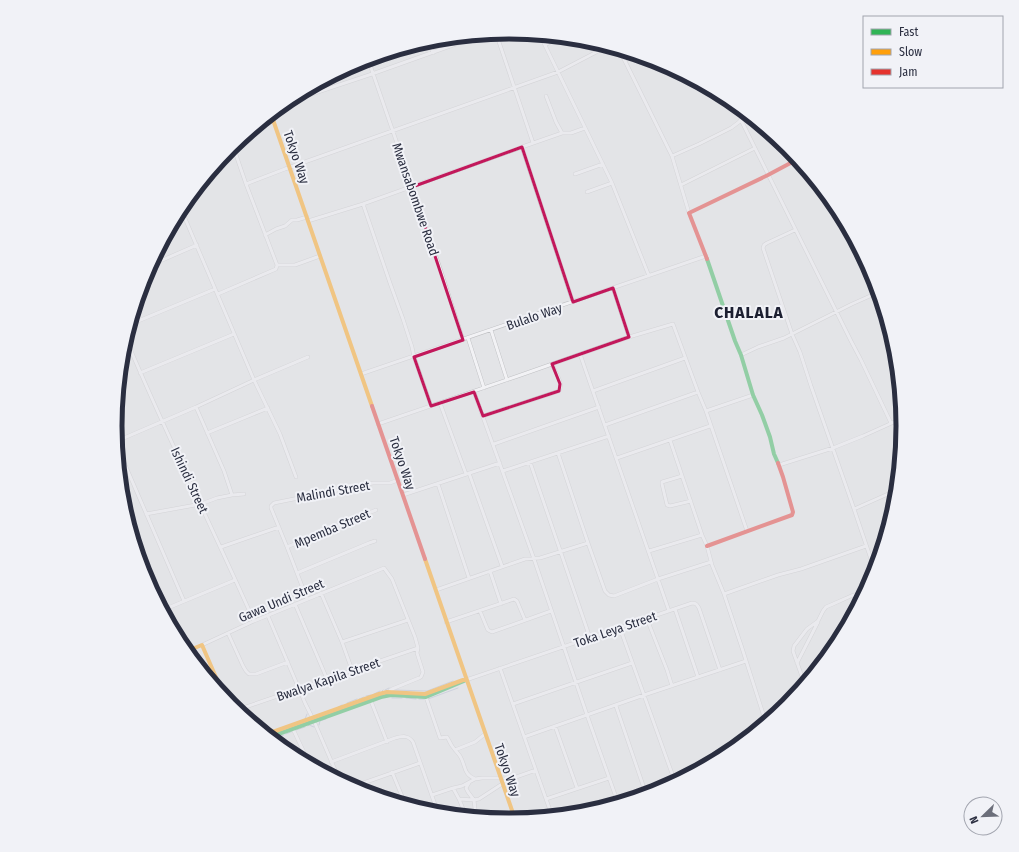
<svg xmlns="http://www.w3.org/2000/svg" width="1019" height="852" font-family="'Fira Sans Condensed',sans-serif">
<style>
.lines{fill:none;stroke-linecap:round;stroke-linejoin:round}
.stream{stroke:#b2bbd1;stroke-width:1}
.street-casing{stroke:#c0c1c4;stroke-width:4}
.street{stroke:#f2f2f5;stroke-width:3}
.fast{stroke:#30b455;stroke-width:4}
.slow{stroke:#ff9f0a;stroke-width:4}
.jam{stroke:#e5322d;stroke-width:4}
.marked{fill:none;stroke:#c2185b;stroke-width:3;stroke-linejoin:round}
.labels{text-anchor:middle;stroke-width:4;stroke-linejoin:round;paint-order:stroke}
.street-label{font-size:13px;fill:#2a2e40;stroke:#f1f2f7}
.district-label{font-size:17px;font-weight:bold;letter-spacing:1px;fill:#1c1f31;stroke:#f1f2f7}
.rim{fill:none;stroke:#2a2e40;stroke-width:5}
</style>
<rect width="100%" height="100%" fill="#e3e4e7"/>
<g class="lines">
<!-- stream -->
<path class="stream" d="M385,690L389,688
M394,690L427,691L453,681
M382,691L383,690
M374,694L380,691
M366,696L371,695
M392,698H402
M406,698L416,699
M359,699L364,697
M419,699H424
M428,699L458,688
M347,703L357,699
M338,707L342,705
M305,719L307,714
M319,725L320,721L326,719
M308,726L309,725L314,727
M296,730L305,727
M286,734L293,731
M281,736L284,735
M272,739L279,736"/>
<!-- street casing -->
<g class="street-casing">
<path id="street" d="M496,33L533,143
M540,35L612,183L649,276
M428,41L433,53
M545,45L560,37
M619,49L672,156L689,213
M368,59L441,271L463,340
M546,96L556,122L562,133
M285,103L372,74L484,34
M741,120L851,341L861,360L891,423
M233,146L246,184L277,265
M522,147L562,133H571L585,128
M672,156L699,144L731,128L739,122L746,113
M575,174L603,164
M246,184L285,169L558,72L608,46
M681,185L755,148
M587,192L612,183
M363,204L390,283L403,319L412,347L414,357L431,406
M181,209L254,380L280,434L296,477
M308,221L363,204L522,147L573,302
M795,230L767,243L764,245L763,248L792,334L800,352L811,386L854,509
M265,235L276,229L285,226L292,220H297L307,217
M151,265L197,245
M277,265H295L320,256
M613,288L629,337
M218,294L276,269L277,265
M131,324L215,289
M491,330L507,380
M468,338L484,388
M126,339C166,434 212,527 254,621
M580,354L669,611
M741,355L758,347L784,338L852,304L879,292
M140,373L234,334
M361,374L706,256
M593,391L685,358
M474,392L534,559L587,715L618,803
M440,403L466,474
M196,407L224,471L232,495L244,494
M706,411L753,395
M483,416L559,391C564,383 555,372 552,364
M378,424L518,376L629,337L673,324L698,392L706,411L747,531
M605,425L698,392
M207,433L268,408
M670,440L702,535L707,546L712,565L724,594L742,648L766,723
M117,441L196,407L254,380L308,357
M494,444L599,407
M117,446L184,601
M558,453L588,543L605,591L609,595L614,596L658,579L711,562
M617,458L710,426
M530,462L590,638
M779,465L833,448L863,436L903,418
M503,471L609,436
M469,473L502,566
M682,476L662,482V484L667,505L670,506L691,501
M438,484L469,578
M403,495L500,463
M146,514L201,504L217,498L232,495
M221,547L279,527
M287,547L376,510
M649,551L702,535
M490,571L501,604
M875,571L854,509L897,490
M297,573L369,543L375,541
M436,590L525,559L540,558L588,543
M321,593L342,642L352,670
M724,594L778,575L801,569L866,546
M307,599L287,547L271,508V506L274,503L373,483H390L398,480
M295,604L327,679
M675,609L698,677
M163,610L235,580
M480,611L487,628L488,630L492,632L551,611
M268,616L305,703L314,721L339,779
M647,619L667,670L672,686
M446,622L514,599L517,601L525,620
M620,628L675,782
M228,633L243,666L246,671L249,674H256L288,662
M342,642L408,620
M202,645L254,621L384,568L392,579L415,637L418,648L417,653L423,672L421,677L419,678L392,689L388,692
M797,663L818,622
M500,668L552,816
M466,680L692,603C697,603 697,605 699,608L720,670
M805,685L794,654L793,651L794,646L807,629L818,621L823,611L826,607L833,604L851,596L865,592
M426,697L440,738L447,737C449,740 450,743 452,746C454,749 457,752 460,756C466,766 463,774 475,779
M371,701L387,742
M513,704L632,663
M616,706L646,794
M237,710L418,648
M764,718L777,714
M555,726L577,788
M293,729L309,763
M524,737L644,695L746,661
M455,750L475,742L485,734
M331,762L395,738C403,736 408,735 413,742L438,813
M392,772L404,801L400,802
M502,782L536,770
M469,783L466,788L468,792L474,800L475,809L478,817
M352,787L420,763
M453,788L459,799L466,816
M432,795L453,788L462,786L475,779L482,778H500
M459,799L474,800L479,799L502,784
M546,799L609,778
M507,820L514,818"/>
</g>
<!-- street -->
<use href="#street" class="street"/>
<!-- fast -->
<path class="fast" d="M707,259L735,341L741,355L753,395L762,415L770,437L774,454L778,463
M270,737L381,697L391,695L426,697L464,681"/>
<!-- slow -->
<path class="slow" d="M271,114L372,406
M425,559L515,819
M187,651L202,645L224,696
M267,734L379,694L387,692L425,694L463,680H466"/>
<!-- jam -->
<path class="jam" d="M707,259L689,213L768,175L798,159
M372,406L425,559
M707,546L792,515L793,512L783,477L778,463"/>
</g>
<!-- marked area -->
<path d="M0 0H1019V852H0ZM522,147L573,302L613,288L629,337L552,364L560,384L559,391L483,416L474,392L431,406L414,357L463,340L412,187Z" fill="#e3e4e7" fill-opacity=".55" fill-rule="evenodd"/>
<path class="marked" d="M522,147L573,302L613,288L629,337L552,364L560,384L559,391L483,416L474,392L431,406L414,357L463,340L412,187Z"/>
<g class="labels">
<!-- street labels -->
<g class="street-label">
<text transform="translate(297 157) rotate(71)" y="5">Tokyo Way</text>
<text transform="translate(416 199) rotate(71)" y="5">Mwansabombwe Road</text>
<text transform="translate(534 316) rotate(-19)" y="5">Bulalo Way</text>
<text transform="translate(403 463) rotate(71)" y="5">Tokyo Way</text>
<text transform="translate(190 480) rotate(65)" y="5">Ishindi Street</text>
<text transform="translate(333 491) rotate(-10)" y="5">Malindi Street</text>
<text transform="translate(332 528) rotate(-23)" y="5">Mpemba Street</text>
<text transform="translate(281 600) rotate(-23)" y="5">Gawa Undi Street</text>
<text transform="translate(615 629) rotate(-19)" y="5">Toka Leya Street</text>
<text transform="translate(328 679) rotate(-19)" y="5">Bwalya Kapila Street</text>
<text transform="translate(508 770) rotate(71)" y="5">Tokyo Way</text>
</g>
<!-- district labels -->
<g class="district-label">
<text x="749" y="318">CHALALA</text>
</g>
</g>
<!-- crop -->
<path d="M0 0H1019V852H0ZM122 426a387 387 0 1 1 774 0a387 387 0 1 1-774 0Z" fill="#f1f2f7" fill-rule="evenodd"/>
<path class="rim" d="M122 426a387 387 0 1 1 774 0a387 387 0 1 1-774 0Z"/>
<!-- legend -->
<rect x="863" y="16" width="140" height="72" fill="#f1f2f7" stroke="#a1a4ae"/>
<rect x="871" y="29" width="20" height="6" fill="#30b455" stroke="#a1a4ae"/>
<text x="899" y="36" font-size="12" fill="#2a2e40">Fast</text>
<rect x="871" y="49" width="20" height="6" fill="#ff9f0a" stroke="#a1a4ae"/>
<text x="899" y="56" font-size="12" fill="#2a2e40">Slow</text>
<rect x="871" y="69" width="20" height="6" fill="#e5322d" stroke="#a1a4ae"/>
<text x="899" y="76" font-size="12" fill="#2a2e40">Jam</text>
<!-- north arrow -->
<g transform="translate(983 816) rotate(247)"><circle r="19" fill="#f1f2f7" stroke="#a1a4ae"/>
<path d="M0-3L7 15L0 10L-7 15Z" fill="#6b6e7a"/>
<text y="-6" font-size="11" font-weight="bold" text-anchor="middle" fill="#2a2e40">N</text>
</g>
</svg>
